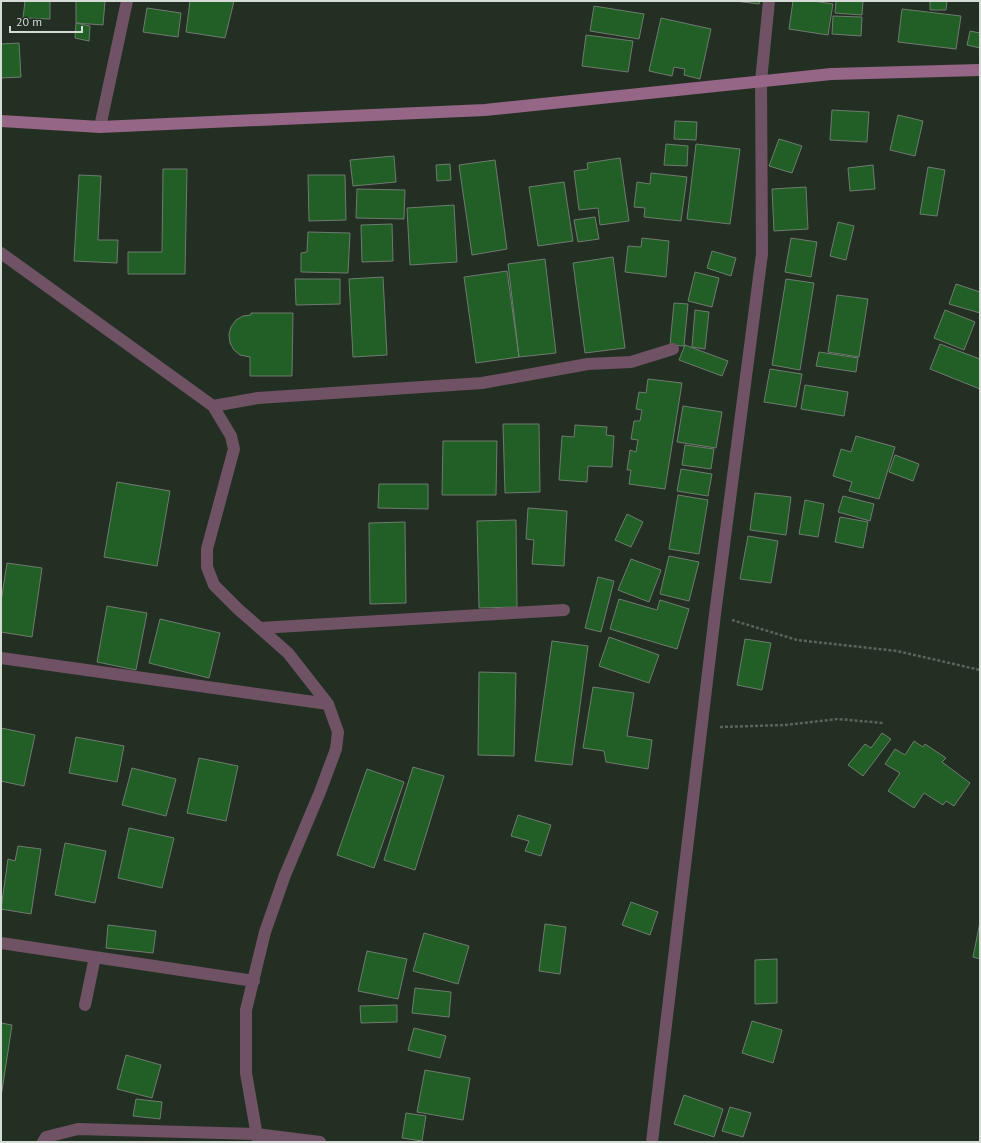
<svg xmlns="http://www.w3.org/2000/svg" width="981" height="1143" font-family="'PT Sans',sans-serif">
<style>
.building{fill:#215f26;stroke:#6f7b6f}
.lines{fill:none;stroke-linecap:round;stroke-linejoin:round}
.path{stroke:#5a645a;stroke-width:2.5;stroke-dasharray:3 2;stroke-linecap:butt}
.street{stroke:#705265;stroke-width:12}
.secondary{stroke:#956685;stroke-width:12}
</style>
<rect width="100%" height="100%" fill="#242f24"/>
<!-- building -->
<path class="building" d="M25,1H50V19L23,18Z
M76,1H105L103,25L76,23Z
M190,1H234L225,38L186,32Z
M735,1H760L759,4Z
M793,1H813L833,4L828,35L789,29Z
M836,1H863L862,15L835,13Z
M930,1H947L946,10H930Z
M594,6L644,14L639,39L590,31Z
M147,8L181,13L178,37L143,32Z
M902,9L961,16L956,49L898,42Z
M833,16L862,17L861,36L832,34Z
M661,18L711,29L700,79L684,75L685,69L674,67L672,76L649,71Z
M76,23L90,26L89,41L75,38Z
M970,31L980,33V48L967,45Z
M586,35L633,41L628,72L582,66Z
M19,43L21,77L1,78V44Z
M832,110L869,112L867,142L830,140Z
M898,115L923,121L915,156L890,150Z
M675,121L697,122L696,140L674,139Z
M779,139L802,146L792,173L769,166Z
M666,144L688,146L687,166L664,165Z
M696,144L740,149L730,224L687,219Z
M394,156L396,182L353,186L350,160Z
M620,158L629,221L600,225L598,208L579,210L574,171L588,169L587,163Z
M495,160L507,249L472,255L459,165Z
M450,164L451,180L437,181L436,165Z
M873,165L875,189L850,191L848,168Z
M928,167L945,170L937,216L920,214Z
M163,169H187L185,274H128V252H162Z
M651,173L687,177L681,221L644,217L645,208L634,207L637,182L650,184Z
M79,175L101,176L98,240H118L117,263L74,261Z
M308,175H345L346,220L309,221Z
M564,182L573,241L538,246L529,187Z
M806,187L808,229L774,231L772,189Z
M357,189L405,190L404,219L356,218Z
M454,205L457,262L410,265L407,208Z
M595,217L599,239L578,242L574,220Z
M838,222L854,226L846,260L830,256Z
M392,224L393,261L362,262L361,225Z
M308,232L350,233L348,273L301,272V253L307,252Z
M642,238L669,241L666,277L625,272L628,246L641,247Z
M791,238L817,242L811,277L785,272Z
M712,251L736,258L731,276L707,268Z
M613,257L625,348L585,353L573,263Z
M545,259L556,353L519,357L508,264Z
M507,271L519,357L476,363L464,277Z
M695,272L719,278L712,307L688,301Z
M383,277L387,355L353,357L349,279Z
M295,279H340V304L296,305Z
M786,279L814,283L800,370L772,365Z
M956,284L980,292V313L949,304Z
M837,295L868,299L859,357L828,352Z
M674,303L688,304L684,346L670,345Z
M695,310L709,312L705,349L692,347Z
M945,310L975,322L964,350L934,338Z
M251,313H293L292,376H250V357L240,355L234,350L230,343L229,334L231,327L236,320L243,316L251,315Z
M940,344L980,359V389L930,369Z
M685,345L728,361L722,376L679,360Z
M819,352L858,358L856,372L816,366Z
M770,369L802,374L796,407L764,402Z
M648,379L682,383L665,489L629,484L631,470H627L630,450L636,452L638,440L631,439L634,421H640L642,410L636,409L639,392L646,393Z
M805,385L848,392L844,416L801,409Z
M683,406L722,412L716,448L677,442Z
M503,424H539L540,492L505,493Z
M575,425L607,427L606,435L614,436L612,467L588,466L587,482L559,480L562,436L574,437Z
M856,436L895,447L879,499L849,491L852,482L833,476L841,449L851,452Z
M443,441H497L496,495H442Z
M685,445L714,449L711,469L682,465Z
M895,455L919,464L913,481L889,472Z
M681,469L712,474L708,496L677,491Z
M117,482L170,491L157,566L104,557Z
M379,484H428V509L378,508Z
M755,493L791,497L786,535L750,530Z
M678,495L708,500L699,554L669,549Z
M843,496L874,504L870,521L838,512Z
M805,500L824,504L818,537L799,534Z
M528,508L567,511L564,566L532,564L534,540L526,539Z
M627,514L643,522L631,547L615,540Z
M840,517L868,522L863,548L835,542Z
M516,520L517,607L479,608L477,521Z
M405,522L406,603L370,604L369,523Z
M748,536L778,541L771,583L740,579Z
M669,556L699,562L689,601L660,594Z
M631,559L661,570L649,602L618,590Z
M7,563L42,568L32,637L1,632V602Z
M598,577L614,581L601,632L585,628Z
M619,599L657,610L660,600L689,609L677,649L610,629Z
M107,606L147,613L136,670L97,662Z
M160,619L220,633L209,678L149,663Z
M609,637L659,655L649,683L599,666Z
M745,639L771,643L762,690L737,685Z
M552,641L588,646L572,765L535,761Z
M479,672L516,673L514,756L478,755Z
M593,687L634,693L627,736L652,740L648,769L606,762L604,751L583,748Z
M1,728L35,735L24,786L1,781Z
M882,733L891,739L863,776L848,765L865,744L871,748Z
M76,737L124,746L117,782L69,773Z
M914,741L923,747L925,744L946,758L942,762L970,783L954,806L946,801L943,805L924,793L914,808L888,791L900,773L885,764L895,749L905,755Z
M199,758L238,766L226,821L187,813Z
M413,767L444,776L415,870L384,860Z
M132,768L176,779L166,816L122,805Z
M367,769L404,782L374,868L337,855Z
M518,815L551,825L541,856L525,851L529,841L511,836Z
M129,828L174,838L162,888L118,878Z
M65,843L106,851L95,903L55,895Z
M18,846L41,849L31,914L1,909L8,859L15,861Z
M631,902L658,912L650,935L622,925Z
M980,922V959L973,957Z
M545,924L566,927L560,974L539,971Z
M108,925L156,931L153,953L106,948Z
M424,933L469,946L458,984L413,971Z
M367,951L407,959L398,999L358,991Z
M777,959V1003L755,1004V960Z
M415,988L451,992L449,1017L412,1013Z
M397,1005V1022L361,1023L360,1006Z
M752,1021L782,1030L773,1063L742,1053Z
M1,1023L12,1025L1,1097Z
M414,1028L446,1036L440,1058L408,1050Z
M126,1055L161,1065L152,1098L117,1089Z
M425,1070L470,1078L463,1120L417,1112Z
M684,1095L723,1109L714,1137L674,1124Z
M136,1099L162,1102L160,1119L133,1116Z
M730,1107L751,1113L743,1137L722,1131Z
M406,1113L426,1116L422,1141L402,1138Z"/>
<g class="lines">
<!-- path -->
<path class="path" d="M732,620L797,640L897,651L980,670
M720,727L785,725L838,719L883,723"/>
<!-- street -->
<path class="street" d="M100,127L127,1
M1,253L213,406L231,436L234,449L207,549V567L214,585L238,609L288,653L328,704L338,732L336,749L320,792L285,875L265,932L246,1010V1073L258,1142
M213,406L258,398L482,383L588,364L631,362L673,349
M260,628L564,610
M1,658L328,704
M1,943L254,981
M85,1005L95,957
M43,1142L46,1137L78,1129L256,1134L320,1142
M652,1142L715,614L762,254L761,81L769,1"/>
<!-- secondary -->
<path class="secondary" d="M1,121L100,127L485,110L831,74L980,70"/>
</g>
<!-- border -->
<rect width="981" height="1143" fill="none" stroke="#d5dcd5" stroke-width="4"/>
<!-- scale -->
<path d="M10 26v6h72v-6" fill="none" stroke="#d5dcd5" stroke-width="2"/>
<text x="16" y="26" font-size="12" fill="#d5dcd5" stroke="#242f24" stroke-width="3" paint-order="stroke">20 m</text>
</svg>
